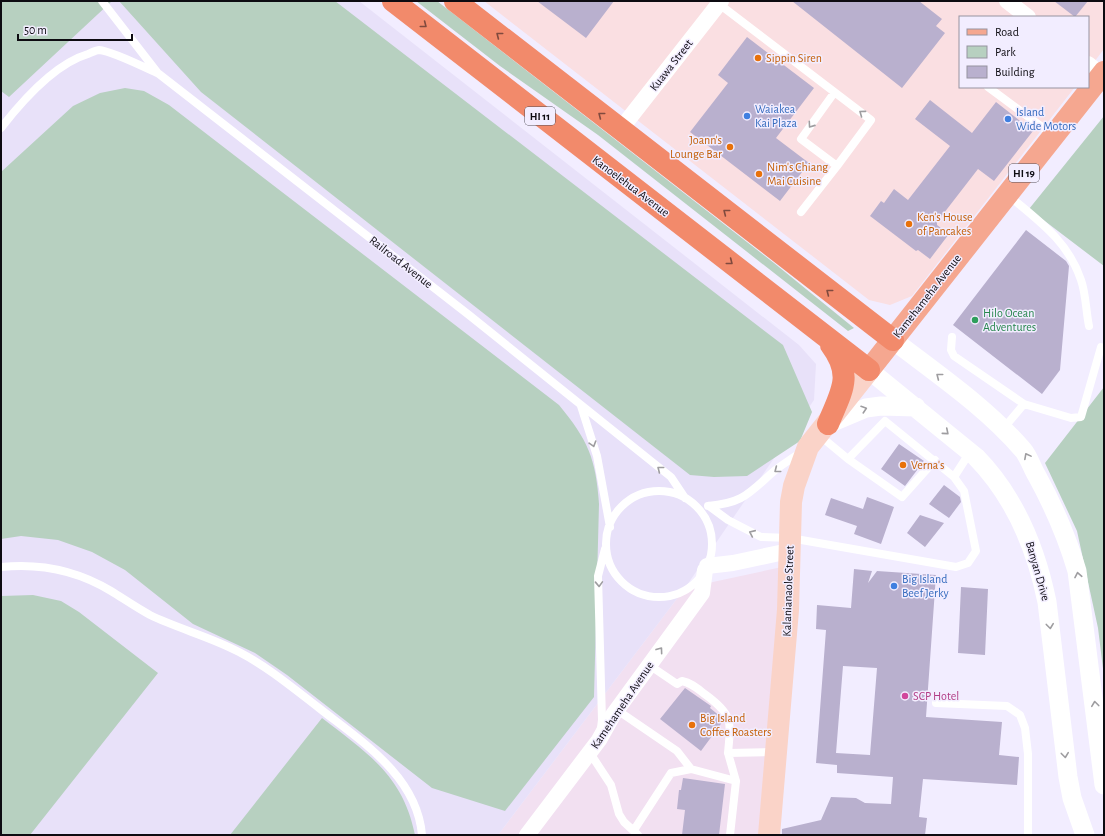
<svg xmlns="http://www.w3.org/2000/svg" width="1105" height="836" font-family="'Alegreya Sans',sans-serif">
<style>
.commercial{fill:#fadfe2}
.industrial{fill:#f2e0f1}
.built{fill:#e8e1f9}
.green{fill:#b7d0c0}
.building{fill:#b9b0ce;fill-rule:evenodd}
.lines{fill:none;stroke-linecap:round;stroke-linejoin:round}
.service{stroke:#fff;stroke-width:8}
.minor{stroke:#fff;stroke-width:16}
.tertiary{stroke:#fff;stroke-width:19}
.secondary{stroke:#fad3c8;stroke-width:22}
.primary{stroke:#f5a790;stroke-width:22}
.trunk{stroke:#f28a6b;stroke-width:22}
.oneway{stroke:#804a3e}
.oneway2{stroke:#9e9da0}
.food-dot{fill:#e8710a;stroke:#f2edff;stroke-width:1.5}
.shop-dot{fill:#3f7fe0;stroke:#f2edff;stroke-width:1.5}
.leisure-dot{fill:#2e9e5b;stroke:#f2edff;stroke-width:1.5}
.hotel-dot{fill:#d1479c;stroke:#f2edff;stroke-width:1.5}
.labels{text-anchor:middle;stroke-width:3;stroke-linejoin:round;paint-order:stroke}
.shield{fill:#f2edff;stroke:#524f58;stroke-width:1}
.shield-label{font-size:11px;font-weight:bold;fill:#0d0b11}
.food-label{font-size:12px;fill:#c56008;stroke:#f2edff;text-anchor:start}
.street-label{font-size:12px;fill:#0d0b11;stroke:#f2edff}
.shop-label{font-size:12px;fill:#366cbe;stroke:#f2edff;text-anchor:start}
.leisure-label{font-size:12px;fill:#27864d;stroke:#f2edff;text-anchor:start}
.hotel-label{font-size:12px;fill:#b23c85;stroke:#f2edff;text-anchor:start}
</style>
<rect width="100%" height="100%" fill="#f2edff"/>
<!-- commercial -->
<path class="commercial" d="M484,1H1104V49L1088,70V17H960V87H1075L912,296L890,305L869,300Z"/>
<!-- industrial -->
<path class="industrial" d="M782,567L761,835H498L685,588Z"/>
<!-- built -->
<path class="built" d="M1,1H359L799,345L816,364L814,400L685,588L498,835H1Z"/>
<!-- green -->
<path class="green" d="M1,1H112L9,97L1,91Z
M119,1H335L783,345L812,412L800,441L747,476L714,477L690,475L201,92Z
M416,1H437L774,263L854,328L848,331L598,135L500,66Z
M125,88L144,91L169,105L559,405C588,440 596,459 599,504L594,697L505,811L432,788L287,675L255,653L193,624L125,570L92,552L58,540L21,536L1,539V172L73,106L100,93Z
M1104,116V266L1029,209Z
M1104,387V677L1098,628L1077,531L1045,463Z
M33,595L61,601L79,612L158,673L30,835H1V596Z
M322,718C367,753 403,775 415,835H230Z"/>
<!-- building -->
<path class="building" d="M537,1H614L586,38Z
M792,1H919L942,19L936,26L945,33L902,88Z
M1054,1H1088L1075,17Z
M747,37L814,88L776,138L809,163L780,201L690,132L728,83L718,75Z
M930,100L972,133L996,102L1033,131L994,181L978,169L937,222V225L949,234L930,259L918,250L916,251L870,216L881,201L884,203L894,189L908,200L950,146L915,119Z
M1026,230L1066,261L1069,266L1060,370L1042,394L953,325Z
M899,444L924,461L905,486L881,469Z
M944,485L960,497L961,502L949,518L929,504Z
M867,497L894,507L881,544L854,534L857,526L825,515L831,498L863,509Z
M920,515L944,523L925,547L907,533Z
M854,569L872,571L868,583L877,571L936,575L926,717L1002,722L999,755L1019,757L1017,785L923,779L919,817L927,818L925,835H782V829L821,820L831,797L856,798L865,803L891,804L893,777L837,773V765L816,763L826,630L816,629L817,605L851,608ZM843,666L877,668L870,755L836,753Z
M961,587L988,589L985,655L958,653Z
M685,688L711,706L710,708L721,717L723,721L701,751L660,719Z
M683,778L725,784L719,835H682L685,810L677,809L679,790H681Z"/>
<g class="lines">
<!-- service -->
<path class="service" d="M102,1L157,72
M719,4L871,120L837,166L801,139L834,93
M988,87L1053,135
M1,128C22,101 54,64 88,54C91,53 96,50 99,50C112,51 146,68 159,74L469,315L671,477L685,498
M1008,195C1039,221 1068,241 1081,280C1086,294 1086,312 1089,326
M801,212L837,166
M952,337L951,350L954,356L1024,404
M581,406L597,456L610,527
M1003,429L1024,404L1071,418L1081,417L1101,347
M819,435L848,459
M935,460L902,497L848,459L885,421L954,477L970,452
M606 544a53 53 0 1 1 106 0a53 53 0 1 1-106 0Z
M708,506C743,503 748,494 773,472C781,465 792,459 801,452
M709,506L728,520L761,537L790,538L956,567L968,563L976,551L964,491L954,477
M1,567C40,563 78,571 111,591C124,599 137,608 150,615C179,629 211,637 239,652C268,667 293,688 319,708C361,741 417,776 422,835
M649,665L677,684L682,681C692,683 698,689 706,695C733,715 731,721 728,753L776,752
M936,703L1007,706L1020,715L1025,728L1028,754V835
M617,710L677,751L691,769
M601,728L602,720L598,576L605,549
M590,753L611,785L619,814L624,822L638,835
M728,753L736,781
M634,830L671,773L691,769L736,781L730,835"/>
<!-- minor -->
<path class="minor" d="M1007,1L1028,17
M1088,64L1102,75
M620,130L721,1
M707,566L733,563L789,551
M527,835L599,740L613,715L702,593L705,570"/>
<!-- tertiary -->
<path class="tertiary" d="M893,340C937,374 986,407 1023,450C1029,457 1032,468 1037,476C1054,507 1067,537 1077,571L1104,785
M869,370L976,457C1015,497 1036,548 1047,602L1068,777L1072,798L1085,835
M828,424L866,408L881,406L916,407"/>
<!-- secondary -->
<path class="secondary" d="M769,835L788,610L791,502L794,486L808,447L869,370"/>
<!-- primary -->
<path class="primary" d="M869,370L1104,72"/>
<!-- trunk -->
<path class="trunk" d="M393,1L869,370
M455,1L893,340
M828,424C841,392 854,376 831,345"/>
</g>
<!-- one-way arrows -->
<defs><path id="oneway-chevron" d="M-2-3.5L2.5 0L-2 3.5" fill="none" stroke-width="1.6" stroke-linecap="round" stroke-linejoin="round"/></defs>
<g class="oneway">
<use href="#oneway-chevron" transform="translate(424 25) rotate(38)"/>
<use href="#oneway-chevron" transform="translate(499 35) rotate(-142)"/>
<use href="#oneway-chevron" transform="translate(601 115) rotate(-142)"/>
<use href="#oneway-chevron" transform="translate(726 212) rotate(-142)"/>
<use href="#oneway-chevron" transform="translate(730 262) rotate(38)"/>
<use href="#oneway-chevron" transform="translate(829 292) rotate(-142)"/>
</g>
<g class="oneway2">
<use href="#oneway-chevron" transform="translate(862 113) rotate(-144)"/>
<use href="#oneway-chevron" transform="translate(811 125) rotate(125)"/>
<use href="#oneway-chevron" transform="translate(939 376) rotate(-142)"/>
<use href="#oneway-chevron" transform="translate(864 409) rotate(-18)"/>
<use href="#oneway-chevron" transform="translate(946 432) rotate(40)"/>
<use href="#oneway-chevron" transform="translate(593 444) rotate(73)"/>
<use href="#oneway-chevron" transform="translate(1027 456) rotate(-118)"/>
<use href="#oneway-chevron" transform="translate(660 469) rotate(-142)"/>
<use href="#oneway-chevron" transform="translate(777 470) rotate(142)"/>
<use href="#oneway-chevron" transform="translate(752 533) rotate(-156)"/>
<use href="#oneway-chevron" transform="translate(1078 575) rotate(-101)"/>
<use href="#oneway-chevron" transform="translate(599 584) rotate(88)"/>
<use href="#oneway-chevron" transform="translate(1050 626) rotate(83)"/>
<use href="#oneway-chevron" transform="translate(660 650) rotate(-54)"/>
<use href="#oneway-chevron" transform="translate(1095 704) rotate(-97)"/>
<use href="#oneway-chevron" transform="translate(1065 755) rotate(83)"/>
</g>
<!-- markers -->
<g class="food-dot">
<circle cx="758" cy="58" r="4"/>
<circle cx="730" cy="147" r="4"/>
<circle cx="759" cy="174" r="4"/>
<circle cx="909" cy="224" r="4"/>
<circle cx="903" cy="465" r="4"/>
<circle cx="692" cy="725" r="4"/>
</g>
<g class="shop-dot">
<circle cx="747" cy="116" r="4"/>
<circle cx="1008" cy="119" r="4"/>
<circle cx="894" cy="586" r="4"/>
</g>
<circle class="leisure-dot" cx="975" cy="320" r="4"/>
<circle class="hotel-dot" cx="905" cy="696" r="4"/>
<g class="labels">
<!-- shield labels -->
<g class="shield">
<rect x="525" y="107" width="30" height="18" rx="3"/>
<rect x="1009" y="164" width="30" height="18" rx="3"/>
</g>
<g class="shield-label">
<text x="540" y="120">HI 11</text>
<text x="1024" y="177">HI 19</text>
</g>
<!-- food labels -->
<g class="food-label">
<text x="766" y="62">Sippin Siren</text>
<text x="722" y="144" text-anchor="end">Joann's<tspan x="722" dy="14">Lounge Bar</tspan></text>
<text x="767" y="171">Nim's Chiang<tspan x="767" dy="14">Mai Cuisine</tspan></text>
<text x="917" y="221">Ken's House<tspan x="917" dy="14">of Pancakes</tspan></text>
<text x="911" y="469">Verna's</text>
<text x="700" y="722">Big Island<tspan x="700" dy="14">Coffee Roasters</tspan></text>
</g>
<!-- street labels -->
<g class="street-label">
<text transform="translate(671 65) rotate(-52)" y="4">Kuawa Street</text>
<text transform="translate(631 186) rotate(37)" y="4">Kanoelehua Avenue</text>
<text transform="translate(401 262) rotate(38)" y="4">Railroad Avenue</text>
<text transform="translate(927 296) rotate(-52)" y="4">Kamehameha Avenue</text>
<text transform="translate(1038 571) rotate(74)" y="4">Banyan Drive</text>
<text transform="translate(788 591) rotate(-88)" y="4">Kalanianaole Street</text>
<text transform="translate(622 705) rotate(-56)" y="4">Kamehameha Avenue</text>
</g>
<!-- shop labels -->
<g class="shop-label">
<text x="755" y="113">Waiakea<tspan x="755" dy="14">Kai Plaza</tspan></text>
<text x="1016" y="116">Island<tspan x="1016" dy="14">Wide Motors</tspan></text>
<text x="902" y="583">Big Island<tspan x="902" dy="14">Beef Jerky</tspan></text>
</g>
<!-- leisure labels -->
<g class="leisure-label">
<text x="983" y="317">Hilo Ocean<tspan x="983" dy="14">Adventures</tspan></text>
</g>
<!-- hotel labels -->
<g class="hotel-label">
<text x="913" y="700">SCP Hotel</text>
</g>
</g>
<!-- border -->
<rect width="1105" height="836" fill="none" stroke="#0d0b11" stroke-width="4"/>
<!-- legend -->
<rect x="959" y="16" width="130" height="72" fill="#f2edff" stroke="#9693a0"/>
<rect x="967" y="29" width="20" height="6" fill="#f5a790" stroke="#9693a0"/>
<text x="995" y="36" font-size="12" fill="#0d0b11">Road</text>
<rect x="967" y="46" width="20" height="12" fill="#b7d0c0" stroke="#9693a0"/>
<text x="995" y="56" font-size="12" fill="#0d0b11">Park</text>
<rect x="967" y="66" width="20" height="12" fill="#b9b0ce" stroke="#9693a0"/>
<text x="995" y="76" font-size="12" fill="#0d0b11">Building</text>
<!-- scale -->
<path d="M18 34v6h114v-6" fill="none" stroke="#0d0b11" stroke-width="2"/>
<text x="24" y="34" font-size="12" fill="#0d0b11" stroke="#f2edff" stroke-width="3" paint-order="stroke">50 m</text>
</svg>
